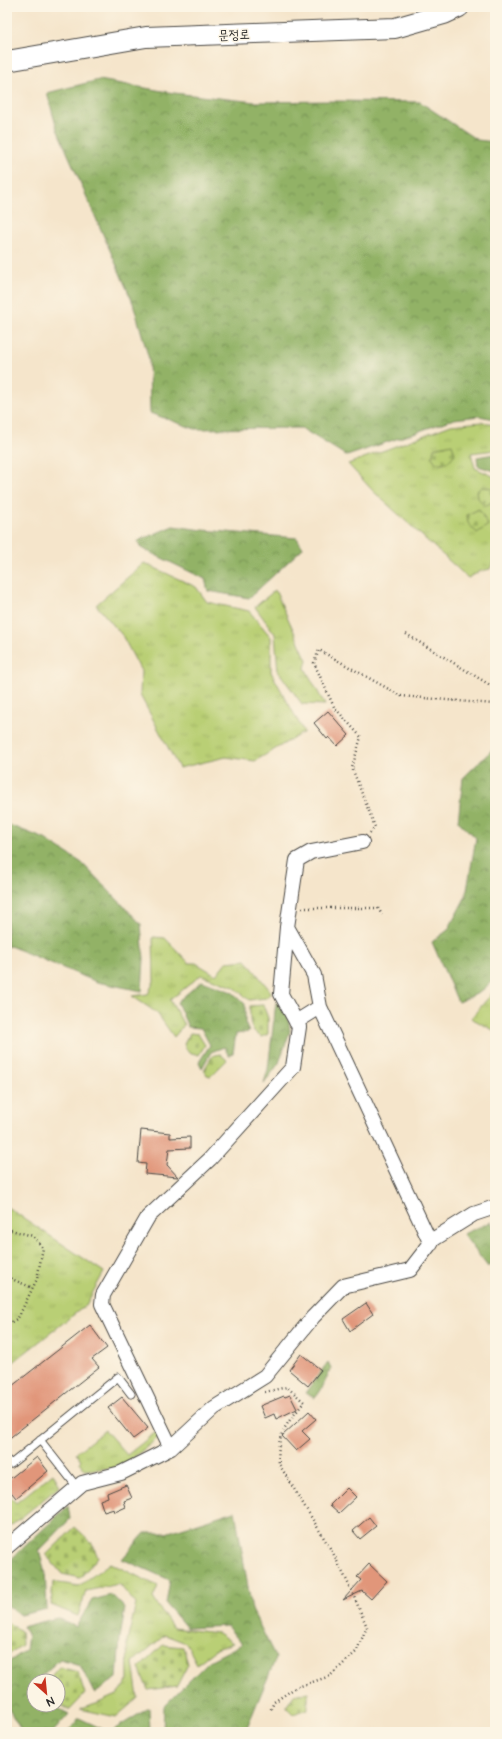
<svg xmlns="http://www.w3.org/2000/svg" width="502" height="1739" font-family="'Architects Daughter','Poor Story',sans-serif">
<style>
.grass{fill:url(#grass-tufts);stroke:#727d50}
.forest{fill:url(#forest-crowns);stroke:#5e6e48}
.cemetery{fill:url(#cemetery-stones);stroke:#727d50}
.building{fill:#e1967a}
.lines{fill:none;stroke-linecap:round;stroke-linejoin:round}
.lane-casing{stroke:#494743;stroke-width:9}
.street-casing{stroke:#494743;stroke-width:16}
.secondary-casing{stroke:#494743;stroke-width:22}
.path{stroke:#494743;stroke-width:2.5;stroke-dasharray:1 3;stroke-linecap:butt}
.lane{stroke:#fff;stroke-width:7}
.street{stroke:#fff;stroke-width:14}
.secondary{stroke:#fff;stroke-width:20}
.labels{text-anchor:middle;stroke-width:3;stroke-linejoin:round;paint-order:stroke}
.street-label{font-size:13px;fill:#2b2b2b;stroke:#fcf5e5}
</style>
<defs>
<pattern id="grass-tufts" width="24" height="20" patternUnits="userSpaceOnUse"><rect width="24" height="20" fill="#b9cf74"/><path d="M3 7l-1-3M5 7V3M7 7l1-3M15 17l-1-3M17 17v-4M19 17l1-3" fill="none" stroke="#9fb265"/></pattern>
<pattern id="forest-crowns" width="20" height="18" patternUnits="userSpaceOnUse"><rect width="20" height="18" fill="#92b266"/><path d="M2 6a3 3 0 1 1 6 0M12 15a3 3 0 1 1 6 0" fill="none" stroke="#779154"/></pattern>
<pattern id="cemetery-stones" width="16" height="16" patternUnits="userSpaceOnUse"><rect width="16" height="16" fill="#b9cf74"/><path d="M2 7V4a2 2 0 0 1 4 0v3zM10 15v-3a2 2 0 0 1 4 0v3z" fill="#9fb265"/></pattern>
</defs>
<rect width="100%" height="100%" fill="#fcf5e5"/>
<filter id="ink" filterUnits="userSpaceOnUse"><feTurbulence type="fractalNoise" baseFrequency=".025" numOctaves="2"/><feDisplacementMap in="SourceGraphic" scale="8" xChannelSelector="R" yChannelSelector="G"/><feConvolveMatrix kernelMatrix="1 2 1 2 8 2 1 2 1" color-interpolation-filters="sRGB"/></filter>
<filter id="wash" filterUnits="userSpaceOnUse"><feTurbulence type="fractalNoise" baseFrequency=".012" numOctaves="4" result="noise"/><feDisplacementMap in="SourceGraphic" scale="16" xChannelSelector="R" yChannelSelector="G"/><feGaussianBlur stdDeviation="0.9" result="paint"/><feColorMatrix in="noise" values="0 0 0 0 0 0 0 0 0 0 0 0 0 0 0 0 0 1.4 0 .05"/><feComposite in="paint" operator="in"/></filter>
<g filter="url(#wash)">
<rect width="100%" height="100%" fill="#f5e5cb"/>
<!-- grass -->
<path class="grass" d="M482,422L495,424V450L471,453L475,468L495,477V557L490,569L481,571L468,578L374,492L348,464L451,425Z
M144,563L196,587L207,602L249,611L271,637V672L304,732L255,761L226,757L179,768L140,695L141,671L122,635L96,605Z
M275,590L307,660L305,668L325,705L302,704L278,671L275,634L255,607Z
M153,937L165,938L189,963H196L216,975L226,962L246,960L272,993L266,998L249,1000L234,987L201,975L170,1000L184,1025L174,1037L157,1013L132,996L148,994L154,981Z
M495,990V1031L471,1018Z
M7,1207L104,1272L86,1305L7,1367Z
M105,1430L127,1455L156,1432L159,1437L128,1462L113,1468L85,1470L79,1462L81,1460L76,1453Z
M53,1473L60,1486L7,1529V1492L16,1503Z
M110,1563L158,1586L153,1598L173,1628L218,1633L233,1643L216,1649L197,1664L186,1643L165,1635L133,1662L138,1698L116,1717L80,1709L96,1704L118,1694L128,1680L127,1642L136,1604L119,1584L86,1591L78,1616L51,1605L53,1582L79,1586Z"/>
<!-- forest -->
<path class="forest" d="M99,80L174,93L255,102L333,101L420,102L477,140L495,142V419L479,416L454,419L347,456L301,428L195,429L150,413L149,359L133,303L57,129L47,93Z
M495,454V471L478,466L477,457Z
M173,526L203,530L297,538L303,548L249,598L208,591L205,579L141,548L138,541Z
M495,747V979L479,993L458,1002L432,942L448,930L466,896L476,838L458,821L463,778Z
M7,824L45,839L82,863L141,924L144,959L142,991L97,982L10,946L7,947Z
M202,981L232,992L245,1004V1023L249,1032L236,1034L233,1053L229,1056L224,1047L211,1052L202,1068L199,1062L210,1045L201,1028L188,1027L177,1002Z
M276,1002L288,1016L290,1031L279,1063L264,1083L268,1069Z
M491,1222L495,1229V1258L488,1267L463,1234Z
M328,1362L331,1368C325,1380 324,1388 315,1398L305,1393Z
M68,1506L70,1519L39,1551L45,1572L47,1609L20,1615L7,1605V1563Z
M235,1511L252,1610L276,1658L245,1732H163L164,1706L209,1661L242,1644L227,1626L187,1628L166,1604L170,1580L122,1559L145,1533H166Z
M112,1595L125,1608L120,1638L117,1678L94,1693L80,1665L60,1659L38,1679V1681H34V1705H52L69,1714L53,1732H22L7,1706V1663L26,1650L28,1635L22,1627L57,1618L76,1627L92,1600Z
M149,1708L150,1732H110Z
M79,1718L109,1732H68Z"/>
<!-- cemetery -->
<path class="cemetery" d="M452,444L455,454L447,463H436L432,457L434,448Z
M482,487L493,488L495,491V500L485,506L478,498L477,491Z
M479,509L488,525L477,533L468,523L467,515Z
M263,1005L268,1018V1034L262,1037C248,1030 250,1020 250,1006Z
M190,1033L198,1034L205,1045L199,1055L188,1052L184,1044Z
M220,1054L227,1060L211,1076L207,1075L204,1070L212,1056Z
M75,1527L91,1542L98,1557L80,1578L62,1574L46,1555Z
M7,1622L21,1631L22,1645L7,1655Z
M163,1645L183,1647L188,1664L177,1686L148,1690L139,1668Z
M59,1667L78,1672L85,1694L70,1710L58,1704V1681H47Z
M308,1692V1709L293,1714L286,1707L294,1695Z"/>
<g id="blocks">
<!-- building -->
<path class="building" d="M328,711L349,735L337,746L329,737L327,739L314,723Z
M141,1130L170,1133V1138L190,1137V1148L169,1149L167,1165L178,1177L145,1174L146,1164L138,1163Z
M366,1303L373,1314L350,1331L343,1319Z
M90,1325L107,1348L92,1359L99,1367L7,1440V1390Z
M301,1354L321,1370L308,1386L289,1370Z
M290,1395L297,1409L276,1419L274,1414L265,1418L260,1406L284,1396L285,1397Z
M122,1397L148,1428L133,1439L108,1408Z
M309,1411L316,1419L302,1431L310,1439L296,1451L282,1436Z
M37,1457L48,1471L16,1498L7,1487V1481Z
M126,1485L132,1498L124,1501L126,1507L115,1512L114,1509L104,1512L100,1500L108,1497L107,1493Z
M347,1488L356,1497L339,1513L330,1505Z
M369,1517L376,1526L360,1539L353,1531Z
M369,1564L387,1581L371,1599L362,1591L343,1600L361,1580L357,1577Z"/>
</g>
</g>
<g filter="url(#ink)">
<use href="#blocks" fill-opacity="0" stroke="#494743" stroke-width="1"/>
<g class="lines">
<!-- lane casing -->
<g class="lane-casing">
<path id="lane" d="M40,1440L77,1487
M7,1460L11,1464L118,1377L131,1394"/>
</g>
<!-- street casing -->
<g class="street-casing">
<path id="street" d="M362,842L311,852L297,860L287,927L314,975L320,1007L431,1244
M296,1022L320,1007
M171,1448L102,1304L103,1295L148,1217L210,1159L293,1067L299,1027L281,994L287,927
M7,1547L82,1483L121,1473L171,1448L214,1408L265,1376L313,1317L343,1286L410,1270L434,1239L474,1214L495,1207"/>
</g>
<!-- secondary casing -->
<g class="secondary-casing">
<path id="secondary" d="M7,61L146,37L395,28L444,14L459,7"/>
</g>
<!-- path -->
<path class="path" d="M406,634L495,688
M370,833L375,827L352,768L361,737L334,707L314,663L319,650L401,696L493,704L495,702
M302,908H378L382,915
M7,1229L33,1236L43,1248L37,1279L18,1318L7,1325
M7,1277L33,1288
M265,1392L287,1387L304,1402C286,1426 276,1432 279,1464L333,1553L349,1585L367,1627L356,1652L330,1676L295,1688L274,1702L270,1711"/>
<!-- lane -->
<use href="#lane" class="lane"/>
<!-- street -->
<use href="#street" class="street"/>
<!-- secondary -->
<use href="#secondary" class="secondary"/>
</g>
</g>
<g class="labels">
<!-- street labels -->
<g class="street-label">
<text transform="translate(234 34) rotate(-2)" y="5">문정로</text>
</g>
</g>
<!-- margin -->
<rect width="502" height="1739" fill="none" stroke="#fcf5e5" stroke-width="24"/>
<!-- north arrow -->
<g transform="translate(46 1693) rotate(153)"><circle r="19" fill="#fcf5e5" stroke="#a8a49b"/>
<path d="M0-3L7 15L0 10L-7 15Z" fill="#c8321e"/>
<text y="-6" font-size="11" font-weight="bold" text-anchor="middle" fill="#2b2b2b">N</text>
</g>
</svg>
